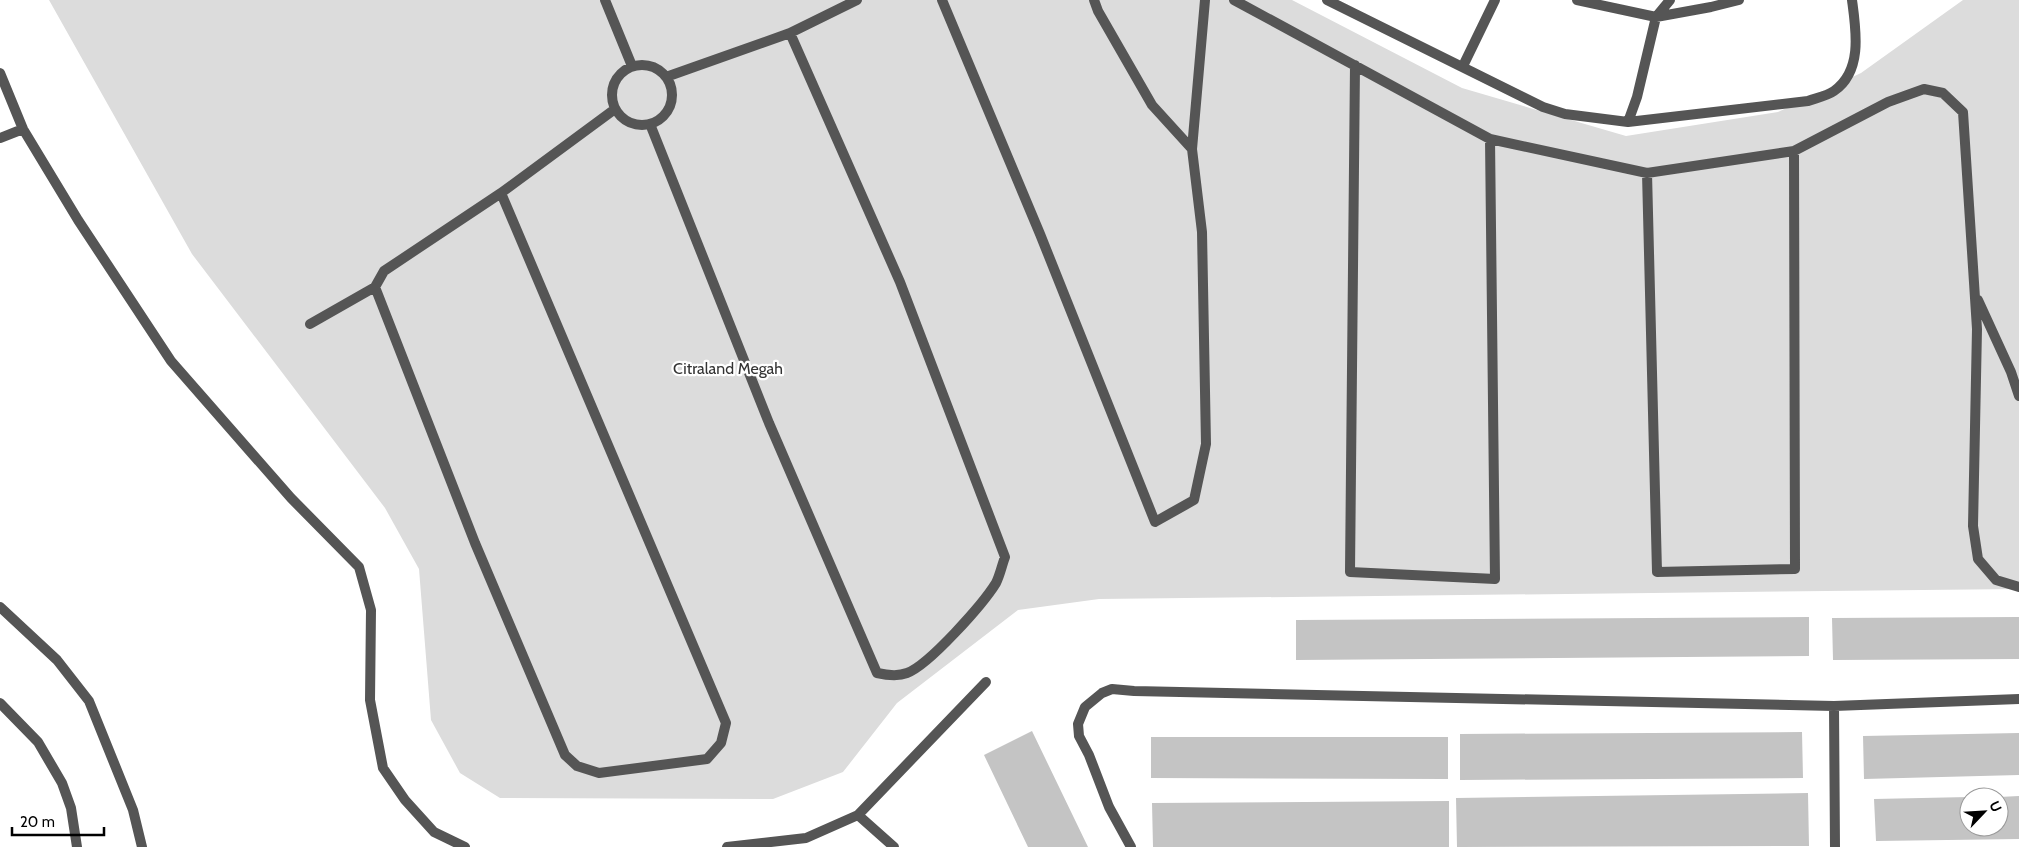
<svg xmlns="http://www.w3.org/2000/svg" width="2019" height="847" font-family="Cabin,sans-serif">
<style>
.green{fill:#dcdcdc}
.building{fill:#c4c4c4}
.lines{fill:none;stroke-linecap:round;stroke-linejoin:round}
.minor{stroke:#555;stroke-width:10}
.labels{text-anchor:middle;stroke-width:4.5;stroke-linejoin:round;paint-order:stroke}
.park-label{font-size:16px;fill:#333;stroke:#fff}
</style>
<rect width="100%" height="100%" fill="#fff"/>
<!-- green -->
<path class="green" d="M49,0H1292L1462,88L1626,136L1778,112L1861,73L1963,0H2019V589L1099,599L1018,610L897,703L843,772L773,799L500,798L460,773L431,720L419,569L385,508L192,254Z"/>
<!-- building -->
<path class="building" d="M1809,617V656L1296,660V620Z
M2019,617V659L1833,660L1832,618Z
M1032,731L1088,847H1028L984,755Z
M1802,732L1803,778L1460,780V734Z
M2019,733V775L1864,779L1863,736Z
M1151,737H1448V779L1151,778Z
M1808,793L1809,846L1457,847L1456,798Z
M2019,796V839L1876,841L1874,799L1969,797V827H1999V797Z
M1449,801V847H1153L1152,803Z"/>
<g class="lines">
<!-- minor -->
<path class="minor" d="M605,0L632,66
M942,0L1040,234L1155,522L1194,500L1206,444L1202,232L1192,149L1205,0
M1094,0L1098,11L1152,105L1192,149
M1234,0L1490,139L1647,173L1794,151L1888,102L1924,89L1943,93L1963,112L1977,329L1973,526L1978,559L1996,580L2019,587
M1327,0L1543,107L1565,114L1628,122L1808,101C1816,98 1827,96 1834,91C1863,71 1856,30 1852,0
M1577,0L1656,17L1711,7L1739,0
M1355,65L1350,572L1495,579L1490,139
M612 95a30 30 0 1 1 60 0a30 30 0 1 1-60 0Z
M1463,66L1495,0
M0,73L23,129L78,220L171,361L291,498L359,567L371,610L370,700L383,768L405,800L434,832L465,847
M666,77L790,33L857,0
M1628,122L1637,97L1656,17L1670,0
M650,124L769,423L877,673C886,675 897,677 907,673C929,665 983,604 996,583C1000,575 1002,565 1005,557L900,282L790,33
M0,138L23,129
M1647,173L1657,572L1795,569L1794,151
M375,287L475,543L565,755L577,766L599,773L707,759L721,743L726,723L501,193
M1978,300L2011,372L2019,396
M310,324L375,287L384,271L501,193L615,109
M0,607L57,660L89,701L133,810L142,847
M0,703L38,742L62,783L71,808L77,847
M1834,706L1835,847
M858,815L894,847
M727,847L806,838L858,815L986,682
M1131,847L1109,807L1089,755L1079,736L1078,724L1085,707L1102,693L1112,689L1134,691L1834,706L2019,699"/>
</g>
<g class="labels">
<!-- park labels -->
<g class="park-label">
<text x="728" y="374">Citraland Megah</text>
</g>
</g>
<!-- north arrow -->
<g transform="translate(1984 812) rotate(65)"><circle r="24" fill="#ffffff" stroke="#999999"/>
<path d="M0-4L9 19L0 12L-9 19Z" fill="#000000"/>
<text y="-8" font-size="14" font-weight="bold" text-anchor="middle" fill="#000000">U</text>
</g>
<!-- scale -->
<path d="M12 827v8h92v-8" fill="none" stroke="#000000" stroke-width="2.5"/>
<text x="20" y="827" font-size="15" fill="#000000" stroke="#ffffff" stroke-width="4" paint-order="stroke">20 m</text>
</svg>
